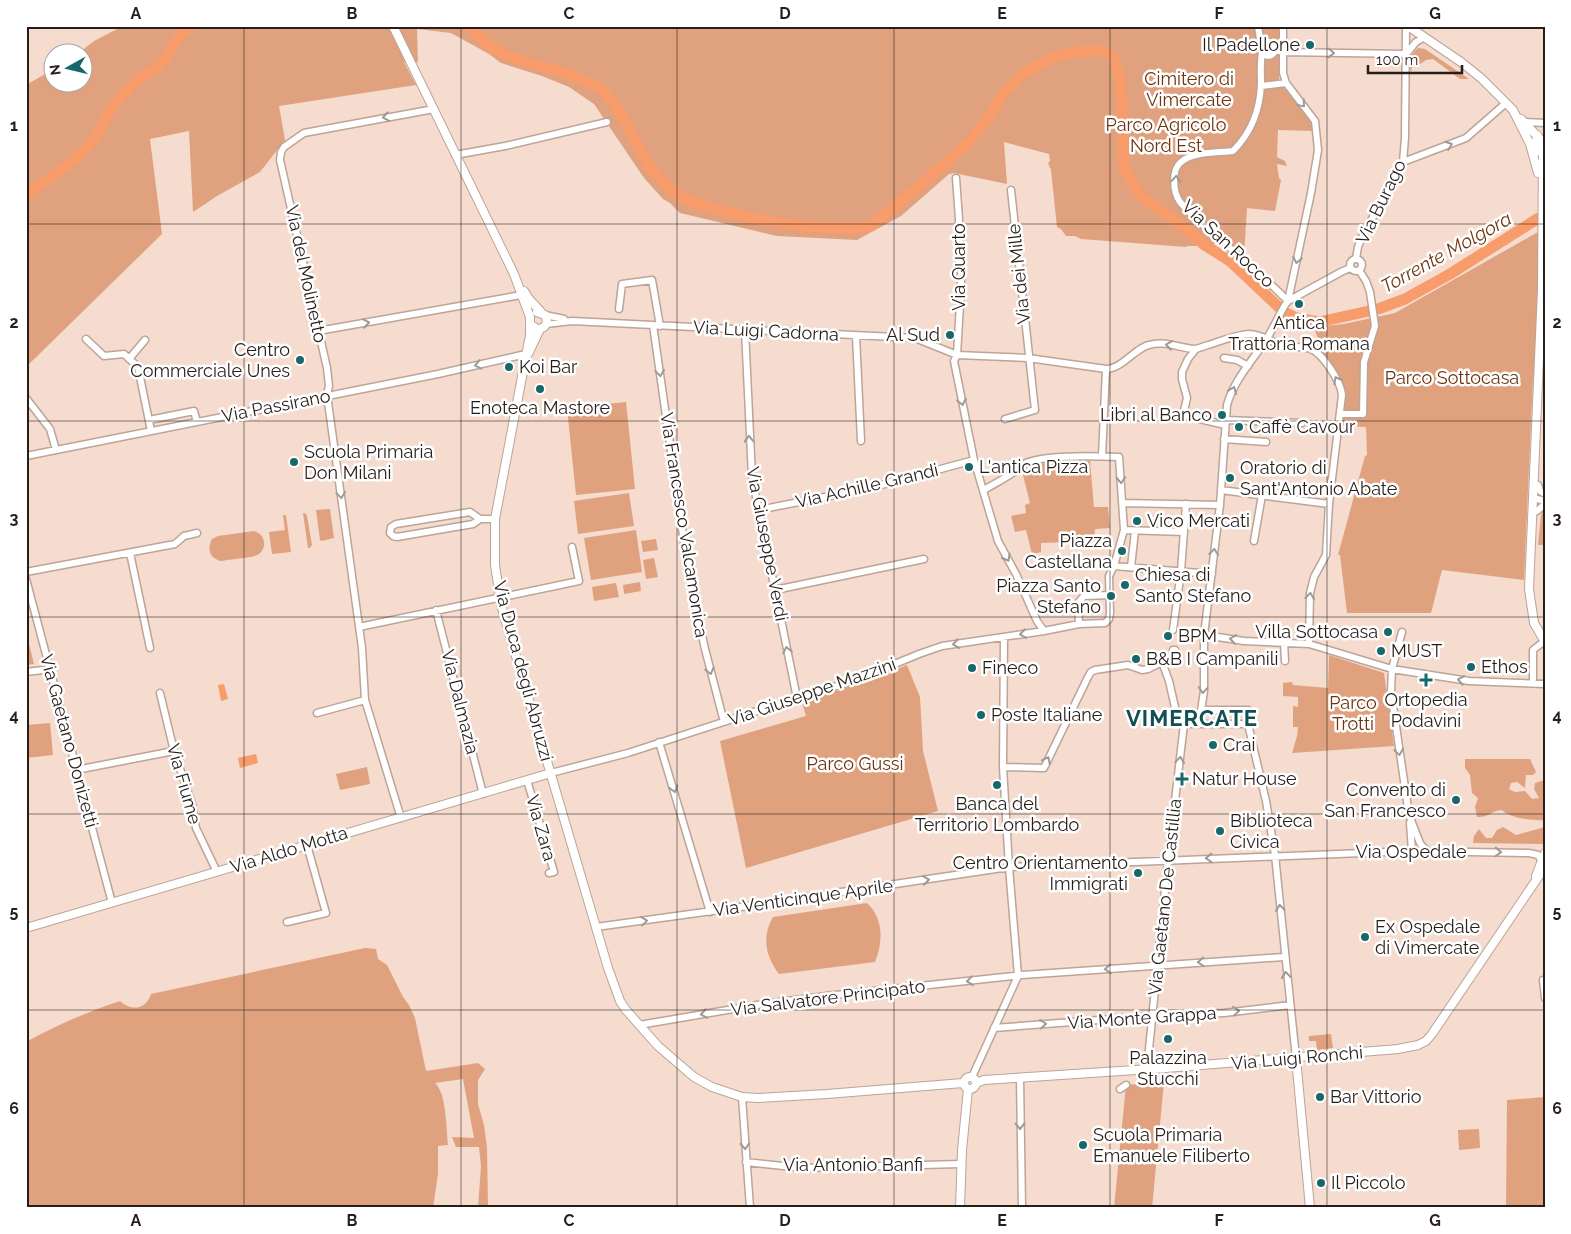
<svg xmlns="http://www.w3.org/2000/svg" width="1571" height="1234" font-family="Raleway,sans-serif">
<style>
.green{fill:#e0a17f}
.water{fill:#f79c6a}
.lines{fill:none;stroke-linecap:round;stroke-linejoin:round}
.river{stroke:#f79c6a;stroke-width:11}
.minor-casing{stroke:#bca498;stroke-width:9}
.tertiary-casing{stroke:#bca498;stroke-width:10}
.minor{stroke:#fff;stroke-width:6}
.tertiary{stroke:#fff;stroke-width:8}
.oneway{stroke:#9e9a98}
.grid{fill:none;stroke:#271e1a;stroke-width:1;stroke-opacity:0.55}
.poi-dot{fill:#18676a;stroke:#fff;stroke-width:2}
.labels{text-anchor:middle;stroke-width:5;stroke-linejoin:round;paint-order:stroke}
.poi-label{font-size:18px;fill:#271e1a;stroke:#fff;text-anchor:start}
.park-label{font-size:18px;fill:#6c330e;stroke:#fff}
.street-label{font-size:18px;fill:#271e1a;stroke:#fff}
.water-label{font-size:19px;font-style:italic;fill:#6f3511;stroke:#fff}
.district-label{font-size:22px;font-weight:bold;letter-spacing:1px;fill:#114f52;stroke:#fff}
.neatline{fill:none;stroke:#271e1a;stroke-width:2}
.grid-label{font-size:16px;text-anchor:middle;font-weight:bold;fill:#271e1a}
</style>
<rect width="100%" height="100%" fill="#f5dccf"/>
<!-- green -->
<path class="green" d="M123,26H1279V82L1309,118L1313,131L1278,130L1277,157L1285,161L1287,166L1277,164L1279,178L1281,180L1275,211L1247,208L1244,256H1242L1227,242L1202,246H1187L1186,247L1081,239L1075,236H1066L1061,229L1057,227L1051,170L1048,163L1050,161L1049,154L1004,142L1007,184L954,173L949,174L901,216L857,240L777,236L680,213L670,203L663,199L644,178L594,104L569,87L542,76L501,63L489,54L451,33L417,29L418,62H404L416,85L279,106L285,140L260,172L217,196L193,212L189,131L150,139L162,234L26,367V85L52,70V82H82V52H80L94,41Z
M1418,48L1425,49L1469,79H1460L1433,59L1426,60L1420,64H1415L1412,67L1411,73C1409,63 1409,55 1418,48Z
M1545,228V377H1533L1524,580L1442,570L1431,613H1347L1340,555H1338L1365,456L1367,455L1366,427L1342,426L1345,398L1344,388L1335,371L1323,355L1314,327L1344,324L1395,313Z
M626,402L635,489L576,495L567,408Z
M1090,461L1094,507H1108L1110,528L1095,529L1094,541L1041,543V552L1032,554L1026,530L1015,532L1011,516L1026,513L1025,505L1030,503L1022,471L1044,463Z
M629,493L634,526L578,534L574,501Z
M1545,508V545H1538L1541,515Z
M330,509L334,538L322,541L320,540L316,510Z
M303,513H305L307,516L312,545L310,548H308Z
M283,515H286L291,552L272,554L269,532L285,530Z
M636,530L642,572L591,580L584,538Z
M254,531C260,533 263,536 264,542C265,546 262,553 257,555C251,558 230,559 221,561C209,558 207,549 212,539L218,536Z
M656,539L658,550L643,552L641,541Z
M654,558L658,577L646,579L643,560Z
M640,582L641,591L624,594L623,585Z
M616,583L619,597L594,601L592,587Z
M26,632L34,664L26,665Z
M1329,655L1384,673L1394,746L1292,753L1297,736L1298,727H1293V706L1298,707V697L1283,696V683L1292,682L1293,685L1328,688Z
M907,665L920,697L923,751L938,811L746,868L720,741L806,716L802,702L875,678Z
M50,723L53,755L26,758V725Z
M1465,759H1530L1536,772L1533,775H1526L1525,788L1517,782L1511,783L1509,789L1515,792L1525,791L1532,799L1539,798L1534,789L1535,783L1545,780V820C1534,821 1509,818 1502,810C1490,811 1491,817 1477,817L1475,807L1478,798L1472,793L1470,775L1465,768Z
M367,767L370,784L340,790L336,774Z
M1503,827L1516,835L1545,827V844L1473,843L1474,836L1479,829L1486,838H1492L1497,830Z
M867,903C884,919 883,942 875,962L779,974C766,957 761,937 773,917Z
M365,948L376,949L378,959L387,965L403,997L409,1005L415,1018L426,1071L478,1063L485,1069L478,1080V1104L484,1125L487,1147L488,1208H478L481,1166L479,1147H456L452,1137L474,1138L463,1079L435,1083C447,1094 446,1129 448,1145L438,1146V1174L433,1208H26V1042C57,1025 87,1012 120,1001C132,1012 146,1009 151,994Z
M1331,1034L1333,1048L1317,1050L1316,1041H1309V1036Z
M1164,1082L1152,1208H1114L1126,1085Z
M1545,1097V1208H1506L1507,1100Z
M1479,1129L1480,1148L1459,1150L1458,1130Z"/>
<!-- water -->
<path class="water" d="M224,684L228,699L221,701L218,685Z
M256,754L258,763L240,768L238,758Z"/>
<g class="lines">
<!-- river -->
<path class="river" d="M468,26L490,46L500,52L512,58L566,73L598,87L609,97L619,111L651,169L672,191L686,199L710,208L757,219L801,226L814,227L856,228L871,226L917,188L971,140L991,114L1003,94L1024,73L1056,56L1084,51H1105L1114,58L1119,75L1122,101L1123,158L1124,167L1134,186L1141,196L1191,233L1203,244L1230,261L1284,312L1296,318L1319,322L1378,309L1405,299L1450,274L1537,219L1545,216
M26,197L29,193L73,161L86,149L97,135L110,111L119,99L140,78L156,68L166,58L176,41L185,31L193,26"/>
<!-- minor casing -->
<g class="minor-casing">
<path id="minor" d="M1258,26L1261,46
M1283,26V73L1286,83L1315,121L1318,150L1311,193L1288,301
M1261 49a7 7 0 1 1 14 0a7 7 0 1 1-14 0Z
M1275,49L1282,52L1406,54
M1262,53C1260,63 1261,73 1261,84C1260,110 1252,132 1233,151C1217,153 1194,151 1181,162C1171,170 1173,192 1180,202C1193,218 1215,235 1231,249C1251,266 1270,283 1288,301
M1407,53L1416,42L1425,37
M1261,86L1286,83
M1525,122L1545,123
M455,155L505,146L607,122
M1403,162L1466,138L1506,103
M956,178L959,219V262L961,271V287L957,355L954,361L974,460L998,541L1016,574L1037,621L1044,631
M1350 265a6 6 0 1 1 12 0a6 6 0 1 1-12 0Z
M1356,259L1358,247L1361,239L1403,162L1405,138L1406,26
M619,309L622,284L652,280L660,326
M545,315L564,319
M546,324L572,321L915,338L957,355L1028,358L1106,369C1122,369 1135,348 1149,345C1163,340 1179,348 1194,349C1198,349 1204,346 1208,345C1221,341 1235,335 1249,334C1261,334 1270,341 1281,345C1290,348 1301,346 1311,349C1323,354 1341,382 1342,395L1329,504L1326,555L1314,577L1310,593L1309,644
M653,325L689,577L705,649L724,722
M745,330L752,477L797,698
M318,331L521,295
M856,336L861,441
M86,339L104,356L124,354L138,367L151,431
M1196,349L1188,359L1182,372V379L1187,398L1183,415L1225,425
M1224,358L1237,360L1248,366
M129,359L145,340
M26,398L50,429L56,450
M1340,414H1363L1364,362L1375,326L1370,292L1366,281L1359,270
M1005,419L1035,410L1011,190
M149,420L194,411L197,422
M1225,420L1302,423
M1224,439L1266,442
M26,456L438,374L526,354
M1102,456L1106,369
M1538,485L1540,491L1545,494
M1221,490L1329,504
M1533,498L1545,501
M1122,503L1220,505
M758,510L870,488L974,460
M1537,511L1545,504
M480,519L470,512L396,524L391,527L390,533L393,536L397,537L473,524L480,519H495
M1124,530L1184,532
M1254,541L1262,495
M130,553L150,648
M1114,566L1212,574
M1131,567L1135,531
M26,572L175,544L184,536L197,533
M26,579L112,903
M775,590L924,559
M1142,597L1177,599
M436,610L483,794
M1079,624L1078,603L1084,596L1110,595
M359,627L579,581L572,547
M1173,630L1181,571L1186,504
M1402,632L1392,669L1391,692L1409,815L1420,843L1423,847L1428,851
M1204,635L1244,641L1309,644L1392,669L1469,681L1545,684
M1284,643L1285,661
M1173,650H1175
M26,672L51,669
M1533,679V650L1542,643
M160,693L174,751L192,804L196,828L217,872
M1201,710H1248V724L1266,801L1275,855L1296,1058
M317,713L365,700
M1184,724H1199
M1248,724H1199L1204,691V635L1220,505L1227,405C1234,380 1252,361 1266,340C1273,329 1278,317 1285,305L1288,301L1341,272L1350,268
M659,742L710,912
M1003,767L1044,768L1088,677L1091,672L1095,670L1128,665L1142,670L1148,669L1162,662L1169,681L1177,716L1184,724
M76,770L174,751
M551,773L628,753L797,698L856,680L919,654L942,646L1044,631L1079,624L1105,623L1109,619L1110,613L1109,576L1114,566L1124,530L1119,457C1096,456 1047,454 1026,463C1021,465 1018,469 1014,472C1004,479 994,484 984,490
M527,780L554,872L549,873
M401,818L365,700L362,648L327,395L329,386L327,368L280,160L281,152L284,147L304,133L434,109
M1410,823L1412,851
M287,922L326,913L307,845
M596,927L741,907L1009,867L1412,851L1529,853L1538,855L1541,860L1545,859
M1545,980H1543L1545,998
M639,1025L757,1005L826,996L1022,975L1284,957
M994,1028L1152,1016L1224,1013L1290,1005
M1147,1069L1168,860L1184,724
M972,1077L1018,976L1009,867L1003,767L1004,637
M1020,1078L1022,1208
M1120,1089L1126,1085
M742,1097L750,1208
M746,1162L802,1168L961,1164"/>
</g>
<!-- tertiary casing -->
<g class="tertiary-casing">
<path id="tertiary" d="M393,26L514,274L530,317V335L525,361L495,519V565L500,598L503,612L608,968L620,1001L626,1010L658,1046L694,1077L712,1087L742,1097L758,1098L827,1094L963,1083
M1408,26L1461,62L1481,78L1513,110L1530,144L1538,173
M1521,119L1539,138
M1543,142L1542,290L1529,589L1534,623L1545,642
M1535,153L1537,135
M524,291L529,299L541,312
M530,324L537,329C546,329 549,322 545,315L537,312
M528,354L540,329
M1536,876L1545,853
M26,928L551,773
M1296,1058L1310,1208
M964 1083a6 6 0 1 1 12 0a6 6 0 1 1-12 0Z
M976,1083L984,1080L999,1079L1166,1068L1398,1049L1418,1045L1426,1041L1432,1034L1545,867
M960,1208L962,1150L968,1089"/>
</g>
<!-- minor -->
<use href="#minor" class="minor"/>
<!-- tertiary -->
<use href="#tertiary" class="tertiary"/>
</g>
<!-- one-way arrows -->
<defs><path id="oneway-chevron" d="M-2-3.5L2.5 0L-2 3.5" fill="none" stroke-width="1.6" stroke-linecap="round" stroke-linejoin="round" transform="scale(1.25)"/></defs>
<g class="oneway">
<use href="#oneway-chevron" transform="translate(1331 53) rotate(1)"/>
<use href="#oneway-chevron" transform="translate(1302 104) rotate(50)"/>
<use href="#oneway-chevron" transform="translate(386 117) rotate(170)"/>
<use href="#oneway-chevron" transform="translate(1449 145) rotate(-20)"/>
<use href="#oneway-chevron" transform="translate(1176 179) rotate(-86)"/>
<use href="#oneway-chevron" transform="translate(1297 260) rotate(102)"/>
<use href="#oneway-chevron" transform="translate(366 323) rotate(-10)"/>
<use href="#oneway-chevron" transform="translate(1169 345) rotate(-172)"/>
<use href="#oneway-chevron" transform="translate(478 365) rotate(167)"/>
<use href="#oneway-chevron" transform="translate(660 373) rotate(82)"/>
<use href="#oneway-chevron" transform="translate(1337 380) rotate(-120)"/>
<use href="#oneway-chevron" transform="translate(1233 390) rotate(-67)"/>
<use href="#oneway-chevron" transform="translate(962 402) rotate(79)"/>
<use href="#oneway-chevron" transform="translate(749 439) rotate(-92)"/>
<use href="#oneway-chevron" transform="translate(1121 480) rotate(87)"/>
<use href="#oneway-chevron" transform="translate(341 495) rotate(82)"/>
<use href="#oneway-chevron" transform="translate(1214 552) rotate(-83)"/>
<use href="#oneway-chevron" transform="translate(1007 558) rotate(60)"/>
<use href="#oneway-chevron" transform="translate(1310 596) rotate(-83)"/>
<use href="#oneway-chevron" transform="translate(1023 634) rotate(171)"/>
<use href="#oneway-chevron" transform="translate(1233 639) rotate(-171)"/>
<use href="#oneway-chevron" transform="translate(956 644) rotate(171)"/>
<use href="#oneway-chevron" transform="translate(787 650) rotate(-102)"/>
<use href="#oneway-chevron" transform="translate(710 671) rotate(76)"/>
<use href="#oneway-chevron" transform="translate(1461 680) rotate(-170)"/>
<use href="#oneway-chevron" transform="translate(1203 690) rotate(94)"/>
<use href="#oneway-chevron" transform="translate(1399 752) rotate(82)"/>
<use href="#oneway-chevron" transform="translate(1047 760) rotate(-64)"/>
<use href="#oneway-chevron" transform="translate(1180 760) rotate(-84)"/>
<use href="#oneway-chevron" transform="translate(674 789) rotate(74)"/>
<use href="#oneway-chevron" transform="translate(1498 852) rotate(2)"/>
<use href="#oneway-chevron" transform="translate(1209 858) rotate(178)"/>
<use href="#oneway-chevron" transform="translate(926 880) rotate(-8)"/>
<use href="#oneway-chevron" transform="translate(1280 908) rotate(-96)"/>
<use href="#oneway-chevron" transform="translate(644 921) rotate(-7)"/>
<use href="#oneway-chevron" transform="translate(1201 962) rotate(176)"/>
<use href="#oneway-chevron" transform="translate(1108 969) rotate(176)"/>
<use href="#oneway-chevron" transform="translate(1286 975) rotate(-96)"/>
<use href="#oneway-chevron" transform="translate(970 981) rotate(174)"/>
<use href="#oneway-chevron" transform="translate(1236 1011) rotate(-6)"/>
<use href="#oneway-chevron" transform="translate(704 1014) rotate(170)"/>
<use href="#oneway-chevron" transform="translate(1043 1024) rotate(-5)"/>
<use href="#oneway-chevron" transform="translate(1020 1126) rotate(89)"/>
<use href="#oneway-chevron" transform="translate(745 1146) rotate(87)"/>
</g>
<!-- grid -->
<path class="grid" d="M244,26V1208M461,26V1208M677,26V1208M894,26V1208M1110,26V1208M1327,26V1208M26,224H1545M26,421H1545M26,617H1545M26,814H1545M26,1010H1545"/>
<!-- markers -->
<g class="poi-dot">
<circle cx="1310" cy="45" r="5"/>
<circle cx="1299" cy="304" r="5"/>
<circle cx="950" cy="335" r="5"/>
<circle cx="300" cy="360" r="5"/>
<circle cx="509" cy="367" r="5"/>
<circle cx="540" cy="389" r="5"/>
<circle cx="1222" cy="415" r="5"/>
<circle cx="1239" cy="427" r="5"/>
<circle cx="294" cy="462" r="5"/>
<circle cx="969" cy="467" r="5"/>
<circle cx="1230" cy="478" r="5"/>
<circle cx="1137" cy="521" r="5"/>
<circle cx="1122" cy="551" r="5"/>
<circle cx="1125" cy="585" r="5"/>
<circle cx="1111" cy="596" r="5"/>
<circle cx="1388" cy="632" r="5"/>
<circle cx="1168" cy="636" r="5"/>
<circle cx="1381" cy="651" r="5"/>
<circle cx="1136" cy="659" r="5"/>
<circle cx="1471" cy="667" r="5"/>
<circle cx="972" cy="668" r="5"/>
<path d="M1423.5 672.5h5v5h5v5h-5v5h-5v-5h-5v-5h5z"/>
<circle cx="981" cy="715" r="5"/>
<circle cx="1213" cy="745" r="5"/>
<path d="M1179.5 771.5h5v5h5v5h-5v5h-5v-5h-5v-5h5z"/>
<circle cx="997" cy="785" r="5"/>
<circle cx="1456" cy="800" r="5"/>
<circle cx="1220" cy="831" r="5"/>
<circle cx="1138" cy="873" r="5"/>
<circle cx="1365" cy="937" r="5"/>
<circle cx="1168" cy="1039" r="5"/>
<circle cx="1320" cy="1097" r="5"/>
<circle cx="1083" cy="1145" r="5"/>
<circle cx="1321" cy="1183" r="5"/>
</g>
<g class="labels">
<!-- poi labels -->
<g class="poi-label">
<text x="1300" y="51" text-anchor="end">Il Padellone</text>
<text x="1299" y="329" text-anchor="middle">Antica<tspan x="1299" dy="21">Trattoria Romana</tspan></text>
<text x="940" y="341" text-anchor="end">Al Sud</text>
<text x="290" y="356" text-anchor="end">Centro<tspan x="290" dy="21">Commerciale Unes</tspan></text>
<text x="519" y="373">Koi Bar</text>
<text x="540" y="414" text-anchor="middle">Enoteca Mastore</text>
<text x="1212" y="421" text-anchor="end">Libri al Banco</text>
<text x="1249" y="433">Caffè Cavour</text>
<text x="304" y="458">Scuola Primaria<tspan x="304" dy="21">Don Milani</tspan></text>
<text x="979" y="473">L'antica Pizza</text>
<text x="1240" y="474">Oratorio di<tspan x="1240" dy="21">Sant'Antonio Abate</tspan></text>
<text x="1147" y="527">Vico Mercati</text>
<text x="1112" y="547" text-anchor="end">Piazza<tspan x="1112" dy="21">Castellana</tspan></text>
<text x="1135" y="581">Chiesa di<tspan x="1135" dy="21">Santo Stefano</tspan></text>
<text x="1101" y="592" text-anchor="end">Piazza Santo<tspan x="1101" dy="21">Stefano</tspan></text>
<text x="1378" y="638" text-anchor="end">Villa Sottocasa</text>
<text x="1178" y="642">BPM</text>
<text x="1391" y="657">MUST</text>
<text x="1146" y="665">B&amp;B I Campanili</text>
<text x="1481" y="673">Ethos</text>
<text x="982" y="674">Fineco</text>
<text x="1426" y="706" text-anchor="middle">Ortopedia<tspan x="1426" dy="21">Podavini</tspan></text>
<text x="991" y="721">Poste Italiane</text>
<text x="1223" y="751">Crai</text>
<text x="1192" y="785">Natur House</text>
<text x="1446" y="796" text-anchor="end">Convento di<tspan x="1446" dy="21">San Francesco</tspan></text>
<text x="997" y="810" text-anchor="middle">Banca del<tspan x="997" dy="21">Territorio Lombardo</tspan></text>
<text x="1230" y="827">Biblioteca<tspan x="1230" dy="21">Civica</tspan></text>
<text x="1128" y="869" text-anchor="end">Centro Orientamento<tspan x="1128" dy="21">Immigrati</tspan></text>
<text x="1375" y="933">Ex Ospedale<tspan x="1375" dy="21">di Vimercate</tspan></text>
<text x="1168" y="1064" text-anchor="middle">Palazzina<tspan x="1168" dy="21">Stucchi</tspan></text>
<text x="1330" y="1103">Bar Vittorio</text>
<text x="1093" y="1141">Scuola Primaria<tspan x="1093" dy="21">Emanuele Filiberto</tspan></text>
<text x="1331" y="1189">Il Piccolo</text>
</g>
<!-- park labels -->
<g class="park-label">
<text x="1189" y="85">Cimitero di<tspan x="1189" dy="21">Vimercate</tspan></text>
<text x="1166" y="131">Parco Agricolo<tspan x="1166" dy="21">Nord Est</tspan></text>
<text x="1452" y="384">Parco Sottocasa</text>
<text x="1353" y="709">Parco<tspan x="1353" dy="21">Trotti</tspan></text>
<text x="855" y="770">Parco Gussi</text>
</g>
<!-- street labels -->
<g class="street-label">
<text transform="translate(1381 202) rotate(-64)" y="6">Via Burago</text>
<text transform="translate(1228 244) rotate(43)" y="6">Via San Rocco</text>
<text transform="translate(959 267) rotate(-90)" y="6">Via Quarto</text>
<text transform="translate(306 274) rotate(78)" y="6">Via del Molinetto</text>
<text transform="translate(1019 274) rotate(-96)" y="6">Via dei Mille</text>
<text transform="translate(766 331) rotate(3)" y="6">Via Luigi Cadorna</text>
<text transform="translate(276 406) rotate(-11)" y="6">Via Passirano</text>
<text transform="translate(867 486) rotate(-13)" y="6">Via Achille Grandi</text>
<text transform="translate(684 525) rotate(81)" y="6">Via Francesco Valcamonica</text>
<text transform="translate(767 544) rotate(79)" y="6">Via Giuseppe Verdi</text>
<text transform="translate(523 671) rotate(75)" y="6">Via Duca degli Abruzzi</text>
<text transform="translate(812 692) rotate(-19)" y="6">Via Giuseppe Mazzini</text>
<text transform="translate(460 702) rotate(76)" y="6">Via Dalmazia</text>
<text transform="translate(69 741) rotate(75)" y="6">Via Gaetano Donizetti</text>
<text transform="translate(184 784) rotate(74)" y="6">Via Fiume</text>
<text transform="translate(541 828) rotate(74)" y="6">Via Zara</text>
<text transform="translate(289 850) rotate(-17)" y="6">Via Aldo Motta</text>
<text x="1411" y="858">Via Ospedale</text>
<text transform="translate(1165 897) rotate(-84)" y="6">Via Gaetano De Castillia</text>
<text transform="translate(803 898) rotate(-8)" y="6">Via Venticinque Aprile</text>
<text transform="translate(828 998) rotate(-7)" y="6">Via Salvatore Principato</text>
<text transform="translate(1142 1018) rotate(-4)" y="6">Via Monte Grappa</text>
<text transform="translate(1297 1058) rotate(-5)" y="6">Via Luigi Ronchi</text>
<text x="853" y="1171">Via Antonio Banfi</text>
</g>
<!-- water labels -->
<g class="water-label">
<text transform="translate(1446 252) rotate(-29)" y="7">Torrente Molgora</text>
</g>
<!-- district labels -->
<g class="district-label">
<text x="1192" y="726">VIMERCATE</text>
</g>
</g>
<!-- border -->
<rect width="1571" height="1234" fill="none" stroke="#ffffff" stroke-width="55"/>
<!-- north arrow -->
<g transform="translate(68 68) rotate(262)"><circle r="24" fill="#ffffff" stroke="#a9a5a3"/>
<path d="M0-4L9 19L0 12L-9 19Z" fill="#18676a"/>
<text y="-8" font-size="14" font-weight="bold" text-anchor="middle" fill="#271e1a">N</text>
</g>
<!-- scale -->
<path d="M1368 65v8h94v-8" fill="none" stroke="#271e1a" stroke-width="2.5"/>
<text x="1376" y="65" font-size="15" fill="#271e1a" stroke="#ffffff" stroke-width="4" paint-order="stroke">100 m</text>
<rect x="28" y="28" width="1516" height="1178" class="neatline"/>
<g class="grid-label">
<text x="136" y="19">A</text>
<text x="352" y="19">B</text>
<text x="569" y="19">C</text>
<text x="785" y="19">D</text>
<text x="1002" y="19">E</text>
<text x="1219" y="19">F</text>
<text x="1435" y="19">G</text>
<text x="14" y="131">1</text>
<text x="1557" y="131">1</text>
<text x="14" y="328">2</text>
<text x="1557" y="328">2</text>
<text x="14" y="524">3</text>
<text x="1557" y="524">3</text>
<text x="14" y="721">4</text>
<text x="1557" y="721">4</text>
<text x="14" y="917">5</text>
<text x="1557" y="917">5</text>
<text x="14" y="1114">6</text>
<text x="1557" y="1114">6</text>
<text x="136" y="1226">A</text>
<text x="352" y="1226">B</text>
<text x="569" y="1226">C</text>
<text x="785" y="1226">D</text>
<text x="1002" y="1226">E</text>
<text x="1219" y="1226">F</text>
<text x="1435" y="1226">G</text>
</g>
</svg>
